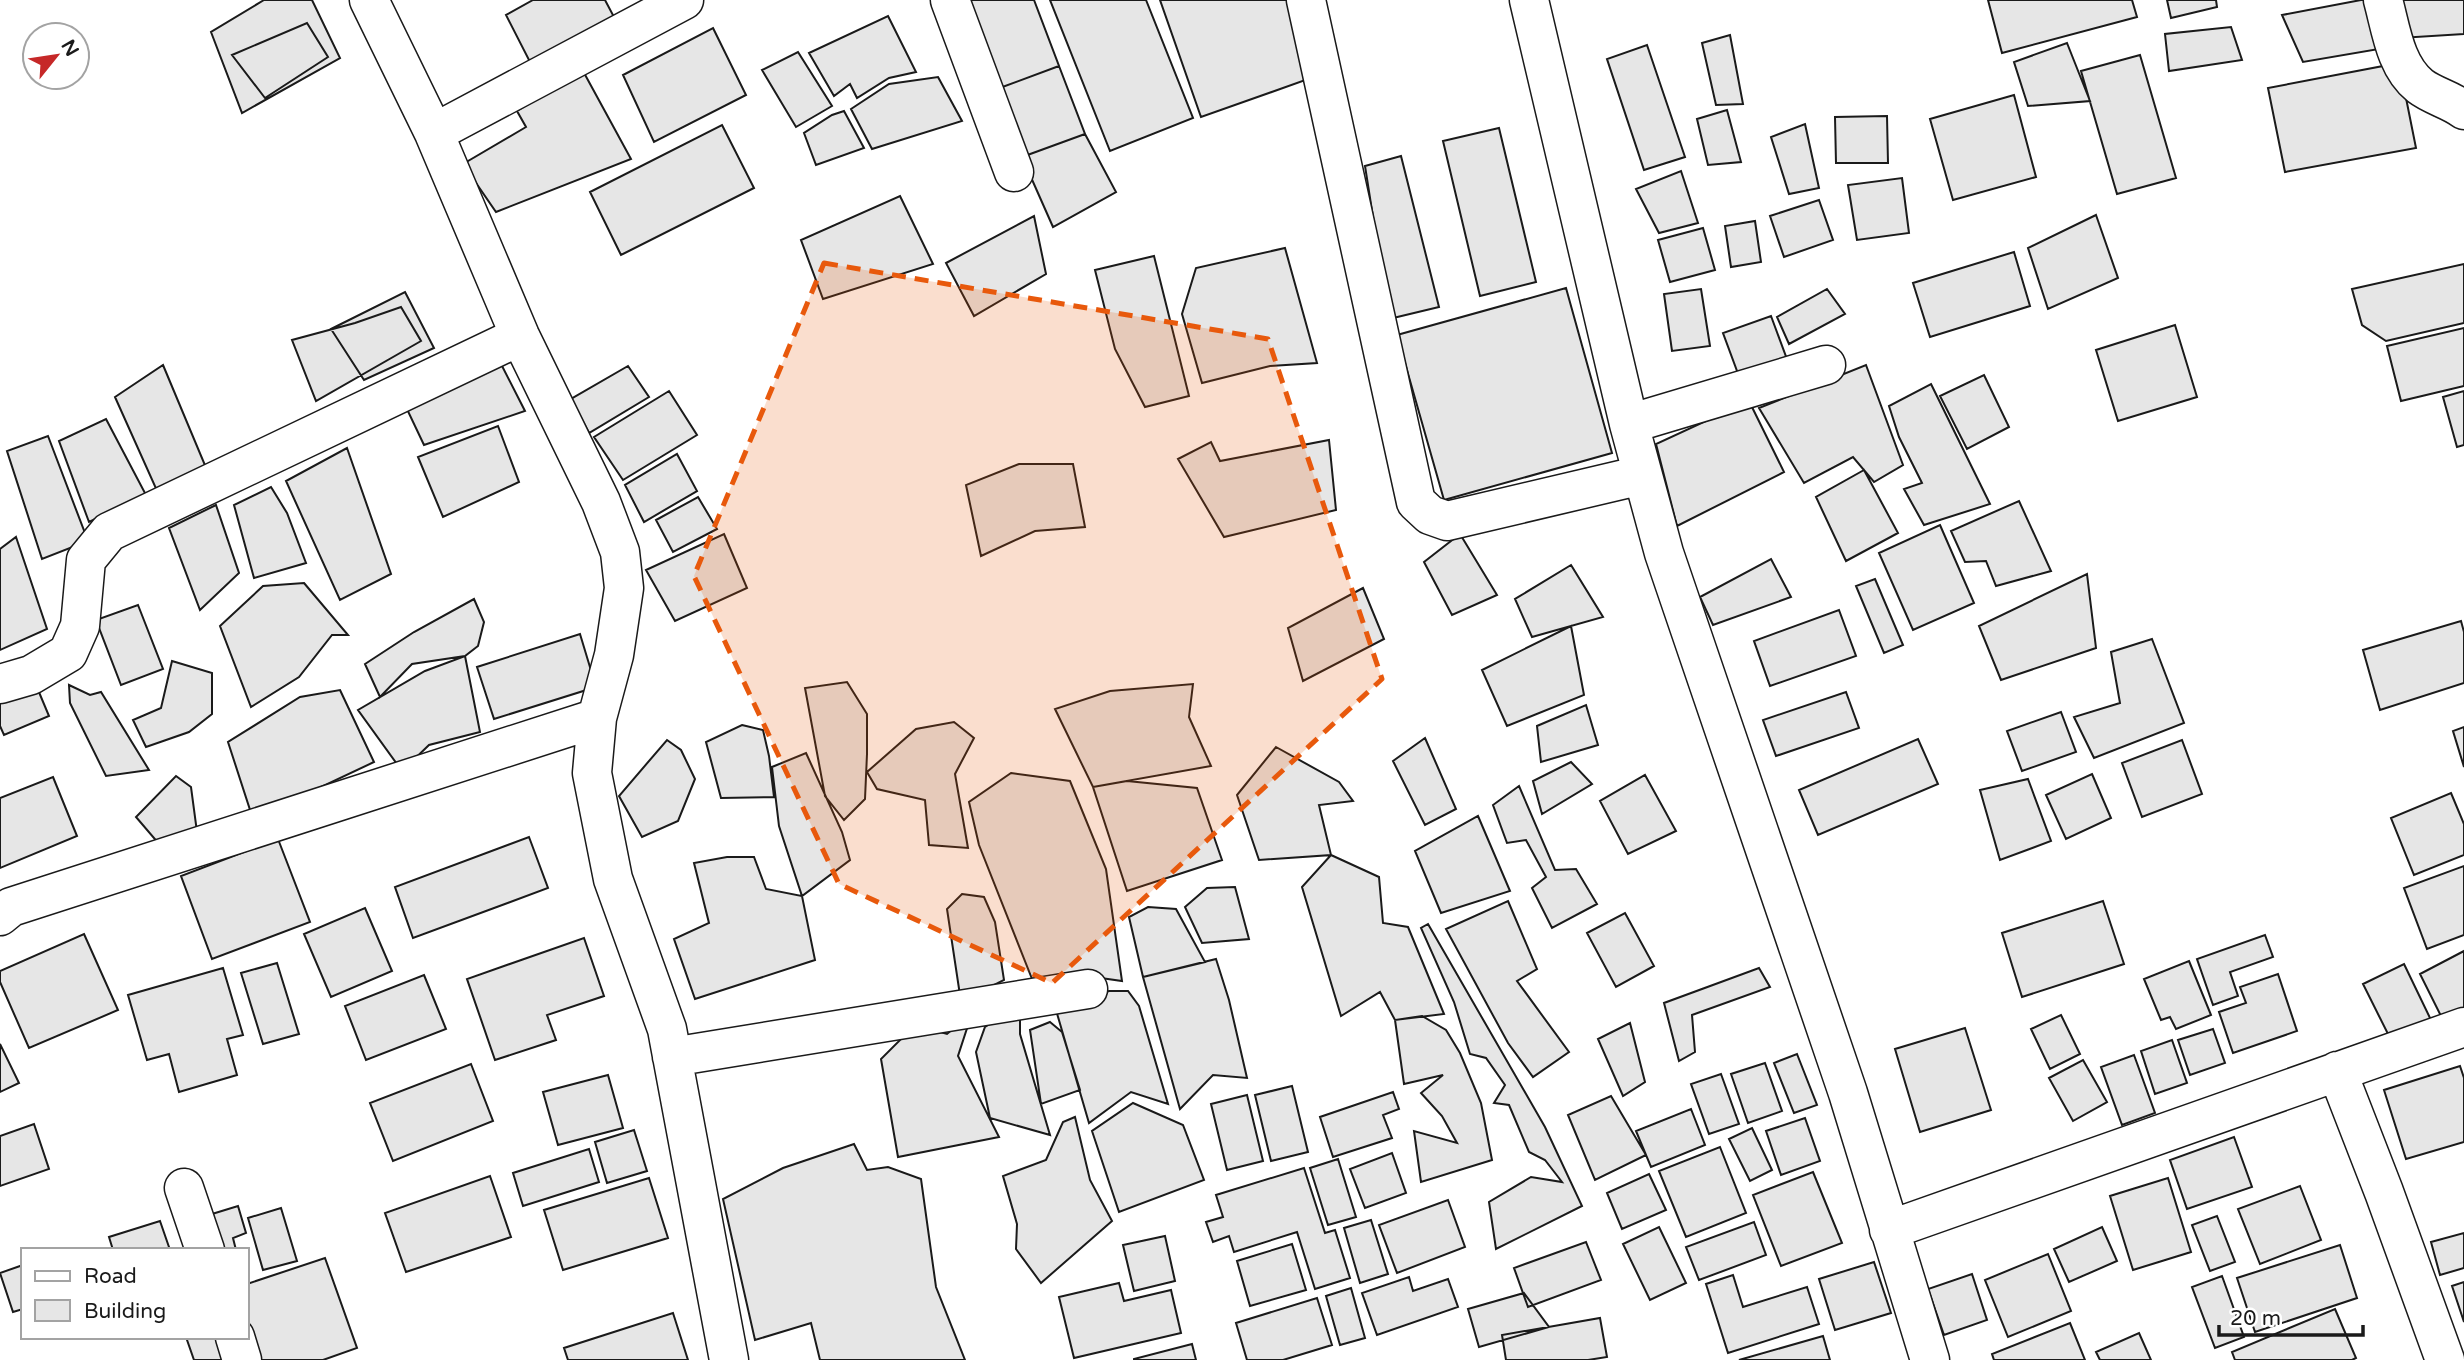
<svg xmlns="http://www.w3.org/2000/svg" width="2464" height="1360" font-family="'Varela Round',sans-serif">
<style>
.building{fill:#e6e6e6;stroke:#1a1a1a;stroke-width:2}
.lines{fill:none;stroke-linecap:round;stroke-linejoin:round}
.minor-casing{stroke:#1a1a1a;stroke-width:41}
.minor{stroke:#fff;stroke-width:38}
.marked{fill:#e8590c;fill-opacity:0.2;stroke:#e8590c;stroke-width:5;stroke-dasharray:14 9;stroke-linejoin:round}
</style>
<rect width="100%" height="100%" fill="#fff"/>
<!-- building -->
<path class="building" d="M264,0H312L340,58L242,113L211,32Z
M533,0H605L614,17L530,62L506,15Z
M970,0H1034L1059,66L997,89Z
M1050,0H1146L1193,118L1110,151Z
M1160,0H1287L1314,77L1201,117Z
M1988,0H2132L2137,17L2002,53Z
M2167,0H2216L2217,7L2171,18Z
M2361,0H2370L2379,49L2303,62L2282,15Z
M2397,0H2464V34L2400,38Z
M888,16L916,72L889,78L857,98L850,84L834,96L809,53Z
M307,23L328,57L265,98L232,55Z
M2231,27L2242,60L2169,71L2165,34Z
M713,28L746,95L654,142L623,75Z
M1730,35L1743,104L1716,105L1702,43Z
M2067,43L2090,101L2028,106L2014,62Z
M1647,45L1685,157L1644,170L1607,59Z
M798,52L832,106L796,127L762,70Z
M2140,55L2176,178L2117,194L2081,71Z
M2399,63L2416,148L2285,172L2268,88Z
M1059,66L1085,134L1022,157L997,89Z
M583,71L631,159L496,212L463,164L526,127L517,111Z
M938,77L962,121L872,149L851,109L889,84Z
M2014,95L2036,177L1953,200L1930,119Z
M1727,110L1741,162L1708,165L1697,119Z
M844,111L864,148L816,165L804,133L832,115Z
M1887,116L1888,163H1836L1835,117Z
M1805,124L1819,188L1789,194L1771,137Z
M722,125L754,188L621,255L590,192Z
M1499,128L1536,282L1480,296L1443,141Z
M1085,134L1116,192L1053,227L1022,157Z
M1401,156L1439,307L1389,319L1365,166Z
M1681,171L1698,223L1659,233L1636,189Z
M1902,178L1909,233L1857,240L1848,185Z
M900,196L933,264L823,299L801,240Z
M1819,200L1833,240L1784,257L1770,216Z
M2096,215L2118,278L2048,309L2028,248Z
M1034,216L1046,274L974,316L946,263Z
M1755,221L1761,262L1731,267L1725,226Z
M1703,228L1715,270L1670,282L1658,240Z
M1285,248L1317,363L1270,366L1202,383L1182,314L1196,268Z
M2014,252L2030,306L1930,337L1913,283Z
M1154,256L1189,396L1145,407L1115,349L1095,270Z
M2464,264V323L2386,341L2362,325L2352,289Z
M1566,288L1612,453L1444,500L1397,335Z
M1701,289L1710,346L1672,351L1664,294Z
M1827,289L1845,314L1789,344L1777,317Z
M405,292L434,348L364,380L331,329Z
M401,307L421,341L316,401L292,340L355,323Z
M1771,316L1788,362L1740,379L1723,333Z
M2175,325L2197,397L2118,421L2096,350Z
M2464,328V386L2401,401L2387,346Z
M499,360L525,411L424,445L405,405Z
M163,365L207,470L158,493L115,397Z
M1866,365L1903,465L1874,482L1853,457L1804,483L1759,408Z
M628,366L649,397L589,433L571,399Z
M1984,375L2009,427L1967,449L1940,396Z
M1931,384L1990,504L1924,525L1904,489L1922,483L1899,437L1889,406Z
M669,391L697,435L623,480L594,437Z
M2464,391V445L2457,447L2443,397Z
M1749,401L1784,472L1677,526L1656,444Z
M106,419L146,495L89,522L59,441Z
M498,426L519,482L443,517L418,457Z
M48,436L88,541L42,559L7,451Z
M1329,440L1336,510L1224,537L1178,459L1211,442L1220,461Z
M347,448L391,574L340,600L286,481Z
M677,454L697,491L644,522L625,485Z
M1019,464H1073L1085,527L1035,531L981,556L966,485Z
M1864,470L1898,533L1846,561L1816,497Z
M271,487L287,513L306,563L254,578L234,505Z
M698,497L717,529L673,552L656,520Z
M2019,501L2051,571L1996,586L1986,561L1965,562L1951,531Z
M216,505L239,573L200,610L169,528Z
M1940,525L1974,603L1913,630L1879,553Z
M724,534L747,588L675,621L646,570Z
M1460,534L1497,595L1452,615L1424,562Z
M16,537L47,629L0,650V549Z
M1771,559L1791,597L1713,625L1700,597Z
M1571,565L1603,617L1532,637L1515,599Z
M2087,574L2096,648L2001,680L1979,626Z
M1875,579L1903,645L1884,653L1856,586Z
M304,583L348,635H332L299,677L251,707L220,626L263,586Z
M1363,588L1384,639L1303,681L1288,628Z
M474,599L484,622L478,646L465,656L412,664L380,697L365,664L414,632Z
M138,605L163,669L121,685L96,620Z
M1839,610L1856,656L1770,686L1754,641Z
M2461,621L2464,632V683L2380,710L2363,650Z
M1571,626L1584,695L1507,726L1482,670Z
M580,634L596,687L494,719L477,667Z
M2152,639L2184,723L2094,758L2074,717L2120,703L2111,652Z
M465,656L480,732L429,745L402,771L358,710L425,671Z
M172,661L212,673V714L189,732L146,747L133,720L161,708Z
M847,682L867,714V754L865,799L844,820L825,796L805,688Z
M1193,684L1189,717L1211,766L1093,787L1055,709L1110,691Z
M36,685L49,716L4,735L0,726V701Z
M69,685L90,695L101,692L149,770L106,776L70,703Z
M340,690L374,762L253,819L228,742L300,697Z
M1846,692L1859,728L1776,756L1763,720Z
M1586,705L1598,745L1541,762L1537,726Z
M2061,712L2076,752L2022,771L2007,731Z
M954,722L974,738L955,774L968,848L929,845L925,800L877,789L867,772L916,729Z
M742,725L763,730L769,756L774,797L721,798L706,742Z
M2464,727V767L2453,731Z
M1425,738L1456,809L1425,825L1393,761Z
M1918,739L1938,784L1818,835L1799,790Z
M667,740L681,750L695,779L678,821L642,837L619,796Z
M2182,740L2202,794L2142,817L2122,763Z
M1276,747L1339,782L1353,801L1319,805L1331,855L1259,860L1237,795Z
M806,753L842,832L850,860L802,896L779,826L772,767Z
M1571,762L1592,784L1542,814L1533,781Z
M1011,773L1070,781L1106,869L1122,981L1080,975L1038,994L979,845L969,802Z
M2092,774L2111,818L2066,839L2046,795Z
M1645,775L1676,831L1628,854L1600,801Z
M176,776L191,787L197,832L165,851L136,817Z
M53,777L77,836L0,868V798Z
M2028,779L2051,841L2000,860L1980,790Z
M1127,781L1197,788L1222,860L1127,891L1093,787Z
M1519,786L1555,870L1576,869L1597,904L1552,928L1532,888L1546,877L1526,840L1507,843L1493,805Z
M2451,793L2464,824V855L2414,875L2391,818Z
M1478,816L1510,891L1441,913L1415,851Z
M529,837L548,888L413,938L395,887Z
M278,839L310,922L212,959L181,876Z
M1331,855L1379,877L1383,923L1408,927L1444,1014L1395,1020L1380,992L1341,1016L1302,887Z
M727,857H754L766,889L802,896L815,960L695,999L674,939L709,923L694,863Z
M2464,866V935L2427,949L2404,888Z
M1235,887L1249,939L1202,943L1185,907L1207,888Z
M962,894L984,897L995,922L1004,980L961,1002L947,909Z
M1508,901L1537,969L1517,981L1569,1052L1533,1077L1508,1043L1446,929Z
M2103,901L2124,964L2022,997L2002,933Z
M1148,907L1176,909L1205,962L1143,977L1129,917Z
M365,908L392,971L331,997L304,934Z
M1625,913L1654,966L1616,987L1587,933Z
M1428,924L1545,1127L1582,1206L1496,1249L1489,1202L1531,1177L1562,1182L1545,1160L1529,1152L1509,1105L1494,1103L1505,1085L1486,1058L1470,1054L1454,1002L1421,928Z
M84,934L118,1010L29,1048L0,982V971Z
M2265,935L2273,957L2230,972L2238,996L2213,1005L2197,959Z
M584,938L604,996L547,1015L556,1040L495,1060L467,979Z
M2464,951V1011L2444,1022L2420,974Z
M1216,959L1229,1000L1247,1078L1213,1075L1180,1109L1143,977Z
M2189,961L2211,1015L2176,1029L2170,1017L2161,1020L2144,979Z
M277,963L299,1034L263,1044L241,973Z
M2404,964L2431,1020L2391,1040L2363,984Z
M223,968L243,1035L227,1039L237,1075L179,1092L169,1054L147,1060L128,995Z
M1759,968L1770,987L1692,1015L1695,1052L1679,1061L1664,1003Z
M2278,974L2297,1031L2233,1053L2219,1012L2246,1003L2240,987Z
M424,975L446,1029L366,1060L345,1006Z
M1109,991H1128L1139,1006L1168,1104L1131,1092L1089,1123L1056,1010Z
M1020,1004V1034L1050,1135L990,1118L976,1052L985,1027Z
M972,1013L958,1056L999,1137L898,1157L881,1059L915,1025L947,1034Z
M2061,1015L2080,1054L2050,1069L2031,1029Z
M1422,1016L1446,1030L1460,1053L1481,1103L1492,1160L1421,1182L1414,1131L1457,1143L1442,1116L1421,1093L1443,1075L1404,1084L1395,1020Z
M1050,1022L1062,1032L1080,1090L1041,1104L1030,1030Z
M1630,1023L1645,1082L1623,1096L1598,1039Z
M1965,1028L1991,1110L1920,1132L1895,1049Z
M2213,1029L2225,1063L2190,1075L2178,1040Z
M2172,1040L2187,1083L2155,1094L2141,1051Z
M0,1044L19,1083L0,1092Z
M1797,1054L1817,1105L1794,1113L1774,1063Z
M2134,1055L2155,1113L2122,1125L2101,1067Z
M2083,1060L2107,1102L2073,1121L2049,1078Z
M1765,1063L1782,1111L1748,1123L1731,1074Z
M471,1064L493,1121L393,1161L370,1103Z
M2460,1066L2464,1078V1142L2406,1159L2384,1090Z
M1721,1074L1739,1124L1709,1134L1691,1084Z
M608,1075L623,1128L558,1145L543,1092Z
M1292,1086L1308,1152L1271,1161L1255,1095Z
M1393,1092L1399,1109L1383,1115L1392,1138L1333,1157L1320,1117Z
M1247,1095L1263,1161L1227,1170L1211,1104Z
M1611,1096L1646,1155L1595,1180L1568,1115Z
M1133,1103L1183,1125L1204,1180L1119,1212L1092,1131Z
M1691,1109L1705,1145L1651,1167L1636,1131Z
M1075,1117L1090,1180L1112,1221L1041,1283L1016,1249L1017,1224L1003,1176L1046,1160L1063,1122Z
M1805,1118L1820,1161L1781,1175L1766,1131Z
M34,1124L49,1169L0,1186V1136Z
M1752,1128L1772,1170L1750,1181L1729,1139Z
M634,1130L647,1171L607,1183L595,1142Z
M2234,1137L2252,1187L2187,1209L2170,1160Z
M854,1144L867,1170L888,1167L921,1179L936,1287L965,1360H820L811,1323L755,1340L723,1199L783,1168Z
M1720,1147L1746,1213L1686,1237L1659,1171Z
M589,1149L599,1182L523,1206L513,1173Z
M1392,1153L1406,1193L1365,1208L1350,1169Z
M1338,1159L1356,1217L1328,1225L1310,1168Z
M1304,1168L1325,1233L1335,1230L1350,1278L1315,1289L1297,1232L1234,1252L1229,1236L1213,1242L1206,1222L1223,1217L1216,1195Z
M1813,1172L1842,1243L1781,1266L1753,1195Z
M1649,1174L1666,1210L1622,1229L1607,1193Z
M490,1176L511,1237L406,1272L385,1213Z
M649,1178L668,1238L563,1270L544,1210Z
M2168,1178L2191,1252L2133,1270L2110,1196Z
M2300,1186L2321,1240L2260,1264L2238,1209Z
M1448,1200L1465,1247L1397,1273L1379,1225Z
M238,1206L246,1233L233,1238L236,1250H209L199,1218Z
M281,1208L297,1261L263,1270L248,1218Z
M2217,1216L2235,1262L2210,1271L2192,1225Z
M1371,1220L1388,1274L1360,1283L1344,1228Z
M160,1221L170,1250H113L109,1237Z
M1754,1222L1766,1255L1699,1280L1686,1247Z
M1659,1227L1686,1283L1650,1300L1623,1244Z
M2102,1227L2117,1261L2069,1282L2054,1249Z
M2464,1233V1268L2440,1275L2431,1242Z
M1165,1236L1175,1281L1134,1291L1123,1245Z
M1586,1242L1601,1280L1528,1307L1514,1268Z
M1292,1244L1306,1290L1250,1306L1237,1261Z
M2340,1245L2357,1298L2255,1332L2237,1278Z
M2048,1254L2071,1311L2008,1337L1985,1280Z
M325,1258L357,1348L323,1360H251L247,1337V1284Z
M1874,1262L1891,1313L1835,1330L1819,1279Z
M23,1265V1309L13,1312L0,1273Z
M1972,1274L1987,1320L1944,1335L1928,1289Z
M1733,1275L1743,1307L1807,1287L1819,1324L1728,1353L1706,1284Z
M2222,1276L2244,1337L2215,1348L2192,1287Z
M1409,1277L1413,1291L1448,1279L1458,1307L1377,1335L1362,1293Z
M2464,1282V1322L2452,1286Z
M1119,1283L1124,1301L1171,1290L1181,1333L1074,1358L1059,1297Z
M1351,1288L1365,1338L1340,1345L1326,1296Z
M1524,1293L1549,1327L1479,1347L1468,1309Z
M1317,1298L1332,1345L1283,1360H1247L1236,1323Z
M2335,1309L2356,1358L2352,1360H2235L2232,1352Z
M673,1313L688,1360H568L564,1348Z
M1600,1318L1607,1357L1588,1360H1506L1502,1335Z
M2070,1323L2085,1360H1994L1992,1354Z
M2139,1333L2151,1360H2100L2096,1352Z
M1823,1336L1830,1360H1739Z
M186,1337H230L238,1360H194Z
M1192,1344L1196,1360H1134V1359Z"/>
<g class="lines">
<!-- minor casing -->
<g class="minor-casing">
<path id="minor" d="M369,0L434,133L520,336L601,502L620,552L624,588L614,655L597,718L592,773L613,879L667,1029L729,1360
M950,0L1014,172
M1306,0L1416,502L1430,515L1447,521L1642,475
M1529,0L1629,424L1664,553L1848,1093L1930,1360
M2383,0C2391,29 2395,66 2420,86C2433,96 2451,100 2464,110
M434,133L684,0
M1629,424L1826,365
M0,684L31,675L68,653L80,626L86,560L109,532L520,336
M0,916L11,907L597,718
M672,1057L1088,989
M2337,1071L2384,1192L2445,1360
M184,1188L205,1250
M1889,1230L2464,1027
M235,1337L242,1360"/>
</g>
<!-- minor -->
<use href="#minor" class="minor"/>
</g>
<!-- marked area -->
<path class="marked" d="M824,263L1268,339L1382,679L1052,983L839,884L694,576Z"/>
<!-- legend -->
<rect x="21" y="1248" width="228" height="91" fill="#ffffff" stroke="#a3a3a3" stroke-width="2"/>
<rect x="35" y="1271" width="35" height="10" fill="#ffffff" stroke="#a3a3a3" stroke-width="2"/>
<text x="84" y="1283" font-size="21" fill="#1a1a1a">Road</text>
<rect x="35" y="1300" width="35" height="21" fill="#e6e6e6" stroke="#a3a3a3" stroke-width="2"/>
<text x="84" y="1318" font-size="21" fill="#1a1a1a">Building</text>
<!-- north arrow -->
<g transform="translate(56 56) rotate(60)"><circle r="33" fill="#ffffff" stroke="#a3a3a3" stroke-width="2"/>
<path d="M0-5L12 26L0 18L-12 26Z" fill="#c62828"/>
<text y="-10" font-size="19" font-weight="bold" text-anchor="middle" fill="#1a1a1a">N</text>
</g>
<!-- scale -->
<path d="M2219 1325v10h144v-10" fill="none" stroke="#1a1a1a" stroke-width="3.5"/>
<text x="2230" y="1325" font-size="21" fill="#1a1a1a" stroke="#ffffff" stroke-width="5" paint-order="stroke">20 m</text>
</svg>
